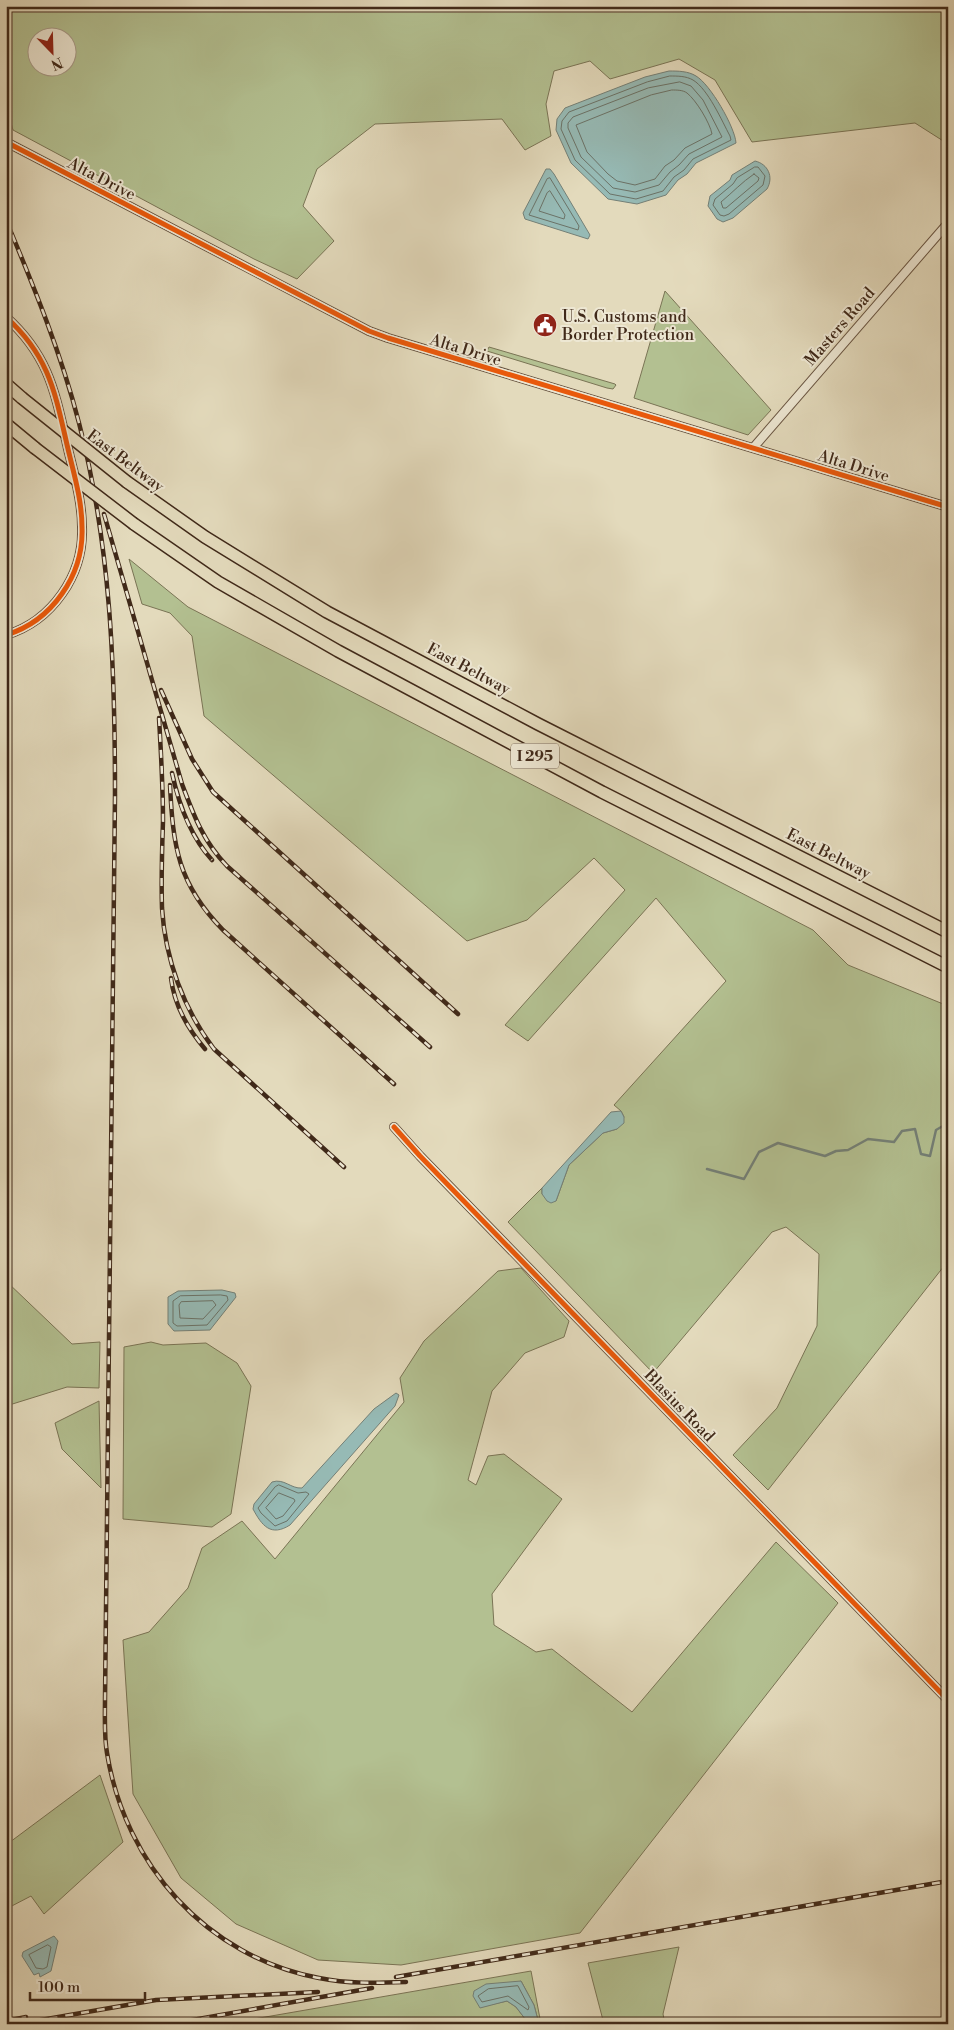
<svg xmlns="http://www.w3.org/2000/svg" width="954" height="2030" font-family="'Libre Bodoni',serif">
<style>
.green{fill:#b3c091;stroke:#7a7455;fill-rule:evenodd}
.water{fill:#96bab5;stroke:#748077}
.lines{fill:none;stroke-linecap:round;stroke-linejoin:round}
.shore{stroke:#6b7267;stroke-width:1}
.stream{stroke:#748077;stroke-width:2.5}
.minor-casing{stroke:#695542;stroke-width:10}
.highway-casing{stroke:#402919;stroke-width:14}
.minor{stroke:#ede7d3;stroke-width:8}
.highway{stroke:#e3dabc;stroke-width:11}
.rail-casing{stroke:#402919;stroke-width:4.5}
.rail{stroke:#ede7d3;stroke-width:2.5;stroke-dasharray:8;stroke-linecap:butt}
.highway-bridge-casing{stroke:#402919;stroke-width:14;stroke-linecap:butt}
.highway-bridge{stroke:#e3dabc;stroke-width:11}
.cycleway-casing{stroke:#ede7d3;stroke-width:8}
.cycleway{stroke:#e8590c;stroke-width:5}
.labels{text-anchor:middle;stroke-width:4;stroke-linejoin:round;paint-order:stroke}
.shield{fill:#ede7d3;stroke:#746251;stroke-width:1}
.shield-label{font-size:15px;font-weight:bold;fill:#402919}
.street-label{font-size:16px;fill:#402919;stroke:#ede7d3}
.poi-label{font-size:16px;fill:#402919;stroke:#ede7d3;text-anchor:start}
</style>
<rect width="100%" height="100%" fill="#e3dabc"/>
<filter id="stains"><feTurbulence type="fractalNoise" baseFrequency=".004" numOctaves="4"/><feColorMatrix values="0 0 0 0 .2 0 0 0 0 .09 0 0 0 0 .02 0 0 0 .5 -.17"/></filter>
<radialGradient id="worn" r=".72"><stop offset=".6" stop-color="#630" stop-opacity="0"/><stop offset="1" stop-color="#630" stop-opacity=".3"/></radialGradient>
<!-- green -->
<path class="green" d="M9,6H948V144L915,123L752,142L715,80L679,59L610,79L590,61L554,71L546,104L551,136L525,150L502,119L375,124L317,169L303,206L334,241L297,279L254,259L13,130L6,105V16L11,17ZM38,38H68V68H38Z
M665,291L771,410L748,435L634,398Z
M489,347L615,384L616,385L613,389L607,388L487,351Z
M129,559L188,607L813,930L848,965L948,1006V1261L768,1490L733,1455L777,1408L817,1326L819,1254L786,1227L772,1232L653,1373L508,1222L542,1188V1194L556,1201L569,1165L603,1133L617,1129L624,1117L621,1111L614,1105L726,981L656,898L528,1041L505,1025L625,890L594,858L527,920L467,941L204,716L192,636L170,613L142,604Z
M521,1268L569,1321L564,1337L525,1353L492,1391L468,1480L476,1485L488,1456L504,1454L562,1499L492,1594L494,1625L536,1652L552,1649L632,1712L776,1542L838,1603L580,1933L401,1965L318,1960L236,1924L181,1878L133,1794L123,1640L149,1632L188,1588L202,1548L242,1521L275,1559L404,1402L400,1378L424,1341L498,1271Z
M6,1281L72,1344L100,1342L99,1388L67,1387L6,1406Z
M151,1342L163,1345L206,1343L237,1363L251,1386L231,1514L212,1527L123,1519L124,1347Z
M99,1401L101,1488L62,1449L55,1423Z
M100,1775L123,1842L44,1914L31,1896L6,1909V1845Z
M679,1947L663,2014L665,2024H604L588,1963Z
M531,1971L541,2024H539L534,2005L521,1981L480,2007L507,2001L516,2007L529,2024H225Z"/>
<!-- water -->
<path class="water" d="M669,71C678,71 688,71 696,76C710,84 735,127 736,143L696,163L687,174L678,180L666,195L637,204L608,199L571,163L556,130L557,119L565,108L645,77Z
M755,161C768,164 774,177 767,189L733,218L723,222L717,219L708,206L710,196L730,180L732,175Z
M546,169H550L554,174L590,235L588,239L525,219L523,213Z
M621,1111L624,1117V1123L617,1129L603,1133L569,1165L556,1201L551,1203L547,1201L542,1194V1188L611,1112Z
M222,1290L235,1293L236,1297L210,1330L174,1331L168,1324V1297L178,1291Z
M396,1393L399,1395L395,1406L290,1525C271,1537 262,1526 253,1509L254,1504L272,1482C284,1478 291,1489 302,1488L374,1409Z
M54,1936L58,1941L51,1971L40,1977L39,1973L34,1975L22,1956L23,1952Z
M521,1981L534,2005L539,2024H529L516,2007L507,2001L480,2008L473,1996L474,1991L486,1984Z"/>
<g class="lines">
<!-- shore -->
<path class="shore" d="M670,76C678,76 686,76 693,80C708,89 722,121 730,136L731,140L693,159L684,170L674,177L663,191L636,199L610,194L575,160L561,129L562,121L569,112L647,82Z
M680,82L691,86L703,100L722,137L689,154L679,165L670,172L659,185L635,192L613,188L581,157L568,128V123L573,117L648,88Z
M672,90C677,90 683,90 687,93C696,100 710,123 712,134L685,148L674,160L665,166L655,179L635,185L617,181L608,174L587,152L576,125L651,95Z
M755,167H758L765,176L763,185L729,214L724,216L720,215L713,205L715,199L733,184L737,178Z
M754,174L759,178L758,181L726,208H723L721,202C732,193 742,182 754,174Z
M550,178L579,226L578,230L529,215L547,179Z
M550,191L565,215L564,219L539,211L547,193Z
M221,1295L227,1296L228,1300L207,1325L177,1326L173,1323V1301L180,1296Z
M213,1301L216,1305L203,1319L180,1318L179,1305L181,1302Z
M279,1485L298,1493L306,1492L309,1494L287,1521L275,1526L261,1513L258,1508L275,1487Z
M279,1493L294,1499L295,1501L283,1516L276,1519L266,1508Z
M48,1945L51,1947L47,1967L43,1969L36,1968L29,1955Z
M518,1986L529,2007L528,2010L508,1996L482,2002L478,1996L488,1989Z"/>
<!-- stream -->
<path class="stream" d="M707,1169L744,1179L759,1152L778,1143L825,1156L836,1151L848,1150L868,1139L894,1142L902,1131L915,1129L921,1154L930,1156L936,1130L948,1123"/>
<!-- minor casing -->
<g class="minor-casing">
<path id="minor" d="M6,142L369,331L388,338L948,507
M6,317C50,357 55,393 68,449C74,474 82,501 82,527C84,575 52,621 6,635
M753,448L948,223
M394,1127L420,1156L948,1700"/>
</g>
<!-- highway casing -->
<g class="highway-casing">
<path id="highway" d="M6,384L22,398
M6,424L35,448
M127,482L205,537L327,612L538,724L948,932
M134,524L218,582L338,651L602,792L948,967"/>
</g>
<!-- minor -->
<use href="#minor" class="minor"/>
<!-- highway -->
<use href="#highway" class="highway"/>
<!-- rail casing -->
<g class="rail-casing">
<path id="rail" d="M6,220C34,287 61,353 79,423C111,547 115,668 115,795L105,1700C105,1717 104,1736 107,1753C125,1865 207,1957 319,1978C348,1984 377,1983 406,1982
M104,514L182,784C194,816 203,841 227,866L430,1047
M161,690L192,759L213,792L458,1014
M159,718C161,752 163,786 163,821C162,850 161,879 162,908C165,959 184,1010 214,1049L344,1167
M172,773C179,805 190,836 212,860
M170,785C173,847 178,884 223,930L394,1084
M171,978C174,1004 188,1029 205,1049
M396,1977L948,1881
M6,2021L26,2017
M18,2024L156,2000L318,1992
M170,2024L372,1988"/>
</g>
<!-- rail -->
<use href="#rail" class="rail"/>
<!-- highway-bridge casing -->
<g class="highway-bridge-casing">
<path id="highway-bridge" d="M22,398L127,482
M35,448L134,524"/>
</g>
<!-- highway-bridge -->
<use href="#highway-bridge" class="highway-bridge"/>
<!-- cycleway casing -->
<g class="cycleway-casing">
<path id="cycleway" d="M6,142L369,331L388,338L948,507
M6,317C50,357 55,393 68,449C74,474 82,501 82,527C84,575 52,621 6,635
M394,1127L420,1156L948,1700"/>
</g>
<!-- cycleway -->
<use href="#cycleway" class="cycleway"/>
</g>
<!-- icons -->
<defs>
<g id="civic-disc" transform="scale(1.25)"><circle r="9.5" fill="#8f2418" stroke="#ede7d3"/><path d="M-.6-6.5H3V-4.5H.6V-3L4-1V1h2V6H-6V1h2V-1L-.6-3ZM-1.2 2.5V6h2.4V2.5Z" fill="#fff"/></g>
</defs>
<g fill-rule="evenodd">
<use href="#civic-disc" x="545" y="325"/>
</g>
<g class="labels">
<!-- shield labels -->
<rect class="shield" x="511" y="743.5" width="48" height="25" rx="4"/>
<g class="shield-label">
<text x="535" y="761">I 295</text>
</g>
<!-- street labels -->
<g class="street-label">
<text transform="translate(102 178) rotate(27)" y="6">Alta Drive</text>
<text transform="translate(839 326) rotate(-49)" y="6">Masters Road</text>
<text transform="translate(466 349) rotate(17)" y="6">Alta Drive</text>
<text transform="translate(126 460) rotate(37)" y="6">East Beltway</text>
<text transform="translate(854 465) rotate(17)" y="6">Alta Drive</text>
<text transform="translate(469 668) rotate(28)" y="6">East Beltway</text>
<text transform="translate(829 853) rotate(27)" y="6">East Beltway</text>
<text transform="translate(680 1405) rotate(46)" y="6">Blasius Road</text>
</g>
<!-- poi labels -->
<g class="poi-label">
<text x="562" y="322">U.S. Customs and<tspan x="562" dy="18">Border Protection</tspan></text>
</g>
</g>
<!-- margin -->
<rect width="954" height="2030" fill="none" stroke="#e3dabc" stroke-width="25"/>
<rect x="8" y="8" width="939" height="2015" fill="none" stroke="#402919" stroke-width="2.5"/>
<rect x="12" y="12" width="929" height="2005" fill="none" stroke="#402919"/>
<!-- north arrow -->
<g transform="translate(52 52) rotate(157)"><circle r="24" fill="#ede7d3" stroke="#a89b89"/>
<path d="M0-4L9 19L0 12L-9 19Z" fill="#8f2418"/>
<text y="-8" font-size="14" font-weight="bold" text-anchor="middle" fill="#402919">N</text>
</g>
<!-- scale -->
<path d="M30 1992v8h115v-8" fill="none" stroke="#402919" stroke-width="2.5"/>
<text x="38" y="1992" font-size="15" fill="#402919" stroke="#ede7d3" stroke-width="4" paint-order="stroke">100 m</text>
<rect width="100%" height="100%" filter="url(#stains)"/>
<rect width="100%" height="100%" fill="url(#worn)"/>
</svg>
